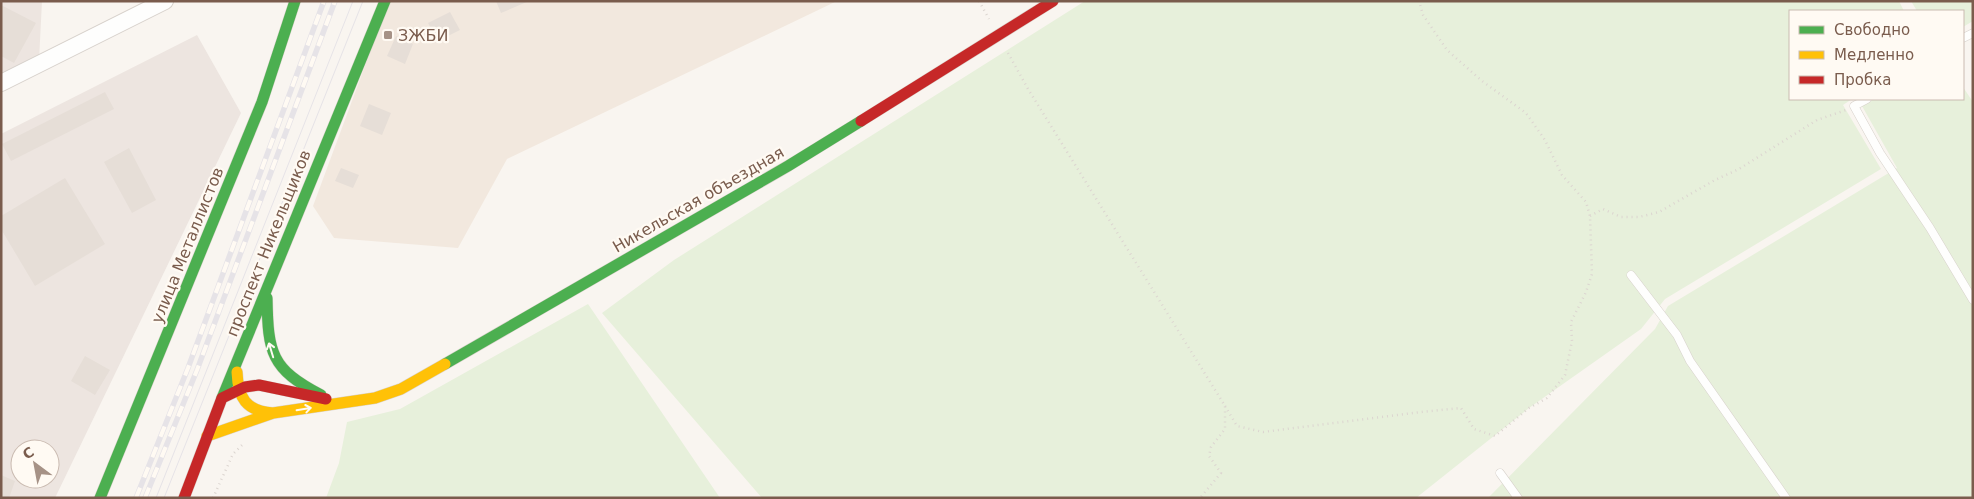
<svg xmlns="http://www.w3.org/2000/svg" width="1974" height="499" font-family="'DejaVu Sans',sans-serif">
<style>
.residential{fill:#f2e8de}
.industrial{fill:#ede5e0;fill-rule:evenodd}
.green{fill:#e7f0db}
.building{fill:#e6ded7}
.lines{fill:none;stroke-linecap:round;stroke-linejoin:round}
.lane-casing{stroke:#d7d1cb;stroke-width:9}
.street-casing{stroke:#d7d1cb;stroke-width:18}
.fast-casing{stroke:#d9d2cb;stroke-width:12}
.slow-casing{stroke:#d9d2cb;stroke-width:12}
.jam-casing{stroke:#d9d2cb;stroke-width:12}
.path{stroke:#dcd5d0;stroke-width:2.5;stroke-dasharray:1 4;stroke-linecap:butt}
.lane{stroke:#fefefd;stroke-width:8}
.street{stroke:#fefefd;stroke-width:16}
.fast{stroke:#4caf50;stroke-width:11}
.slow{stroke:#ffc107;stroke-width:11}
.jam{stroke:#c62828;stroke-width:11}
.tram{stroke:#e6e3e7;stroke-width:1}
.rail-casing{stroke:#e6e3e7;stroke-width:5.5}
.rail{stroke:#fffaf3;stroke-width:4;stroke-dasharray:11;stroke-linecap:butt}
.oneway{stroke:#fffaf3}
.poi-dot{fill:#a69286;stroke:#fffaf3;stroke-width:2}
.labels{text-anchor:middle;stroke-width:4.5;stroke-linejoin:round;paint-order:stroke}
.poi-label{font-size:16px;fill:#7a5c4d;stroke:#fffaf3;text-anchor:start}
.street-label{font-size:16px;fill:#7a5c4d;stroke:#fffaf3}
</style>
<rect width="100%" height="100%" fill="#f9f5f0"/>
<!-- residential -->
<path class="residential" d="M389,1H837L507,159L458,248L334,238L313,206Z"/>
<!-- industrial -->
<path class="industrial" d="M1,1H42L39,61L1,80Z
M197,35L241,113L55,498H1V134ZM20,449H50V479H20Z"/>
<!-- green -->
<path class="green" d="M1085,1H1899L1904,11H1790V99H1852L1843,105L1881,169L1665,299L1641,329L1529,408L1416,498H762L602,313L674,260Z
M1911,1H1973V21L1963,27V11H1917Z
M1963,87L1973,102V498H1488L1655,329L1668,306L1897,168L1862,106L1874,99H1963Z
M588,304L720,498H326L339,463L347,422L400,409Z"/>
<!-- building -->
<path class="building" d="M496,1H529L501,13Z
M1,5L36,23L14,63L1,56Z
M450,12L460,30L438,41L428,23Z
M396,36L413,44L405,64L387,56Z
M105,92L114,109L11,161L2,144Z
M369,104L391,113L382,135L360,126Z
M129,148L156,200L132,213L104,162Z
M341,168L359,175L353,188L335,181Z
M65,178L105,244L35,286L1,229V216Z
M85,356L110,370L95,395L71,381Z
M1,475L15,481L9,498H1Z"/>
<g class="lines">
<!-- lane casing -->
<g class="lane-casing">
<path id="lane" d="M1963,38L1973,33
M1867,99L1854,106L1880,153L1930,228L1973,300
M1631,275L1677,335L1690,361L1786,498
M1500,473L1518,498"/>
</g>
<!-- street casing -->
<g class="street-casing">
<path id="street" d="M1,83L165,1"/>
</g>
<!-- fast casing -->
<g class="fast-casing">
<path id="fast" d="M267,298C268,353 271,369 321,395
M445,364L788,166L861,121
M222,398L385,1
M100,498L262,102L295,1"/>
</g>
<!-- slow casing -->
<g class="slow-casing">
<path id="slow" d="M237,372C238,398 246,411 273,413
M207,436L273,413L375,398L401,389L445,364"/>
</g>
<!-- jam casing -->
<g class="jam-casing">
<path id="jam" d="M861,121L1053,1
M184,498L222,398L245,387L259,385L326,399"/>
</g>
<!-- path -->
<path class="path" d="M979,1L989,19
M1008,53L1028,89L1225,406V429L1211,447L1209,456L1221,473L1200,498
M1590,216L1603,209L1621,217H1639L1659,212L1715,180L1739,169L1817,120L1846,110
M1225,406L1237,426L1263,432L1421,412L1461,408L1474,429L1495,436L1529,408L1547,398L1565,375L1572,341L1571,322L1586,292L1592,274L1590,216L1586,202L1562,175L1545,140L1526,113L1482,81L1447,50L1423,15L1419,1
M213,498L233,454L242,445"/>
<!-- lane -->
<use href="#lane" class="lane"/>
<!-- street -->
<use href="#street" class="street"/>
<!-- fast -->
<use href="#fast" class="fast"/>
<!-- slow -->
<use href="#slow" class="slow"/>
<!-- jam -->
<use href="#jam" class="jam"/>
<!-- tram -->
<path class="tram" d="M156,498L353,1
M164,498L363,1"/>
<!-- rail casing -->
<g class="rail-casing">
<path id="rail" d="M136,498L188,368L324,1
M145,498L197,370L335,1"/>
</g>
<!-- rail -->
<use href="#rail" class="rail"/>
</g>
<!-- one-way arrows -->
<defs><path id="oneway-shaft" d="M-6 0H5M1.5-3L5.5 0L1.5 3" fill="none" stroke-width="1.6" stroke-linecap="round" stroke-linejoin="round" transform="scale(1.25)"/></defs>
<g class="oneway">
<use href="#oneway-shaft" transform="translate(271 350) rotate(-107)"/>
<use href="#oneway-shaft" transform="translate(304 409) rotate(-9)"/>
</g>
<!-- markers -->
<rect class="poi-dot" x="383" y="30" width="10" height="10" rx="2.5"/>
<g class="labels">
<!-- poi labels -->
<g class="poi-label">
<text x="398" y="41">ЗЖБИ</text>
</g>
<!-- street labels -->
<g class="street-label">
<text transform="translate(698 199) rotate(-30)" y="6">Никельская объездная</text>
<text transform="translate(268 243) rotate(-68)" y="6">проспект Никельщиков</text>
<text transform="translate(187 245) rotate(-68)" y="6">улица Металлистов</text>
</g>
</g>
<!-- border -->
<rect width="1974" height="499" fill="none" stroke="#7a5c4d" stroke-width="5"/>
<!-- legend -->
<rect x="1789" y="10" width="175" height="90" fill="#fffaf3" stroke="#cabbb1"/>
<rect x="1799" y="26" width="25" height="8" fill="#4caf50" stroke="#cabbb1"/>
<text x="1834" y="35" font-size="15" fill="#7a5c4d">Свободно</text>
<rect x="1799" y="51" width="25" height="8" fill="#ffc107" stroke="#cabbb1"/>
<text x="1834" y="60" font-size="15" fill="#7a5c4d">Медленно</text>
<rect x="1799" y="76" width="25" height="8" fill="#c62828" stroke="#cabbb1"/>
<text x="1834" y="85" font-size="15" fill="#7a5c4d">Пробка</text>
<!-- north arrow -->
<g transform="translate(35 464) rotate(328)"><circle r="24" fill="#fffaf3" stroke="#cabbb1"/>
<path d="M0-4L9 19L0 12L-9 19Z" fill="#a69286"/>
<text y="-8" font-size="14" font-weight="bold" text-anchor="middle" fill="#7a5c4d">С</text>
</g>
</svg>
